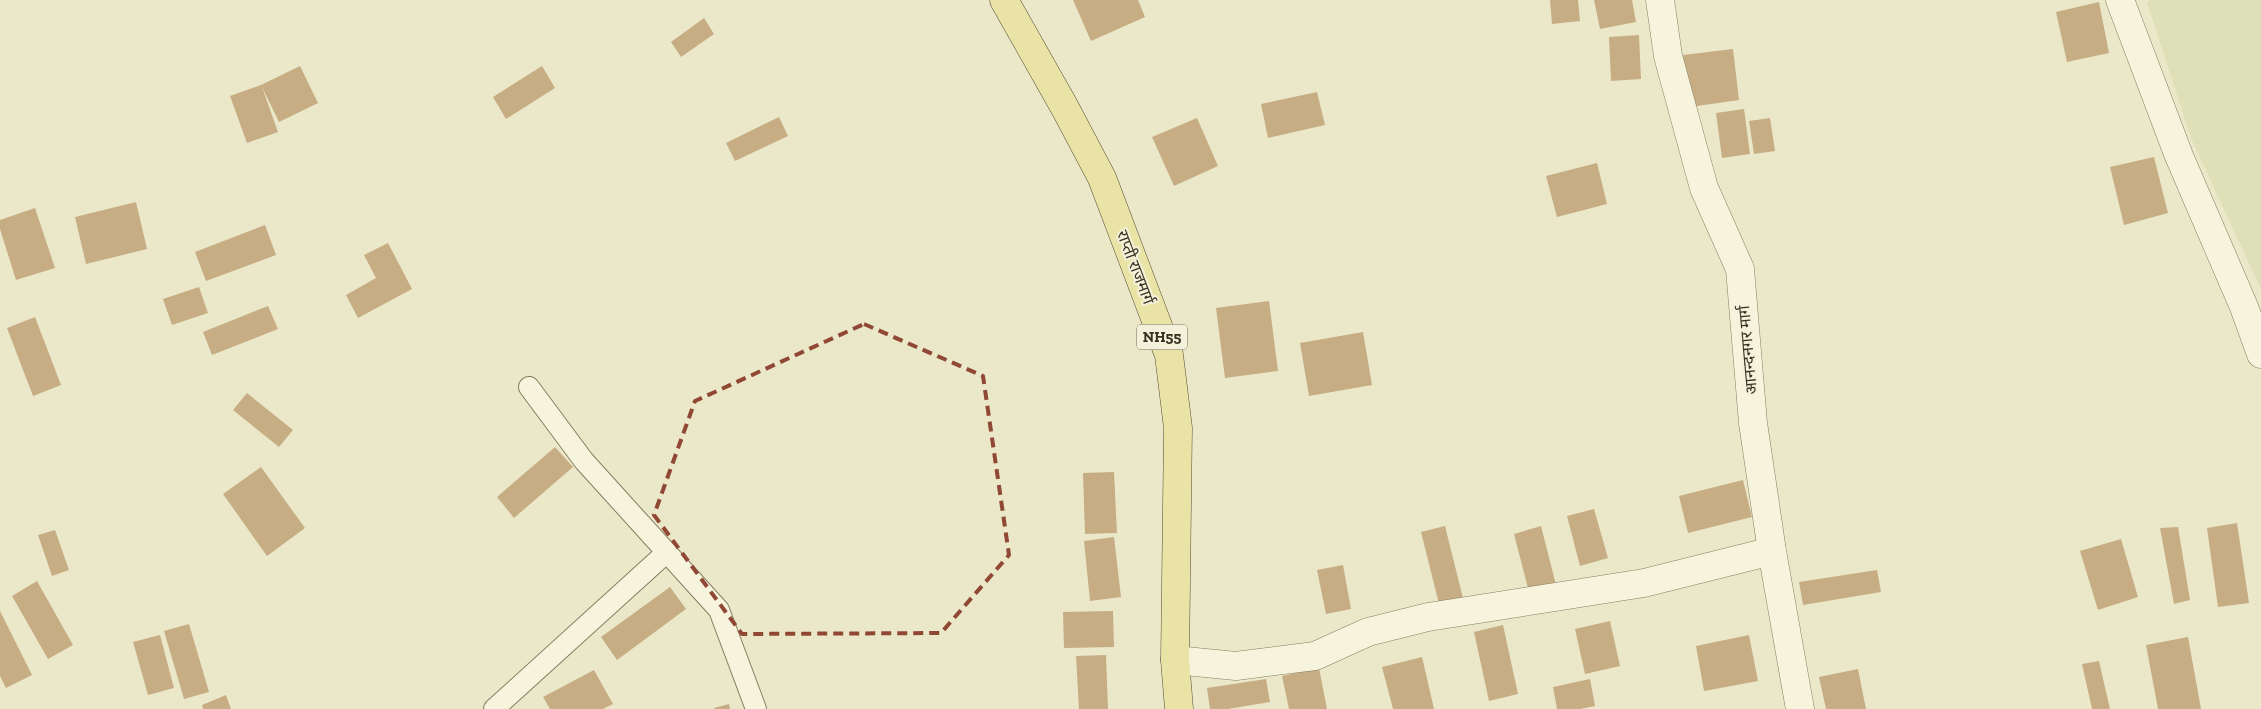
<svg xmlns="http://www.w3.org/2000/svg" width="2261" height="709" font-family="'Zilla Slab','Noto Sans Devanagari',serif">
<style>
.farmland{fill:#dee0b8}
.building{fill:#c6ad83}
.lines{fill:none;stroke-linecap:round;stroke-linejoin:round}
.service-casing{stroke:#867d60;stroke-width:22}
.minor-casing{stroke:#867d60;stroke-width:29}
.primary-casing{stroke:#554a33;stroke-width:29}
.service{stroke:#f6f4dd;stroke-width:20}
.minor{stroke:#f6f4dd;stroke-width:28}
.primary{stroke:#eae3a6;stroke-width:28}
.marked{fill:none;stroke:#904835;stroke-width:4;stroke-dasharray:10 6;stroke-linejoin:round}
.labels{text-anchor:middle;stroke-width:4;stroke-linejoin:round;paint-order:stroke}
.shield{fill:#f3f1d9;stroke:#706b59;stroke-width:1}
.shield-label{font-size:15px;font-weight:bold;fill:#383122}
.street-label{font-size:16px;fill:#383122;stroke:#f3f1d9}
</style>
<rect width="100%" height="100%" fill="#ebe8ca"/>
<!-- farmland -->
<path class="farmland" d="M2152,0H2261V289L2191,138L2147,2Z"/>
<!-- building -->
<path class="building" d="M1073,0H1138L1145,17L1091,41Z
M1550,0H1578L1580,21L1552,24Z
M1594,0H1632L1636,22L1600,29Z
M2099,2L2109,53L2067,62L2056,12Z
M704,18L714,34L681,57L671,42Z
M1639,35L1641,79L1611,81L1609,37Z
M1733,49L1739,100L1690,107L1683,55Z
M300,66L318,103L279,122L262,87L278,132L247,143L230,96L261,85Z
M542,66L555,88L506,119L493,97Z
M1317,92L1325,125L1268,138L1261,104Z
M1744,109L1750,154L1722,158L1716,113Z
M779,117L788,136L735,161L726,143Z
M1197,118L1218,166L1174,186L1152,137Z
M1770,118L1775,151L1754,154L1749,121Z
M2154,157L2168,213L2124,225L2110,167Z
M1597,163L1607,204L1557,217L1546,176Z
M136,202L147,249L86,264L75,217Z
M35,208L55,268L16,280L0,229V220Z
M265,225L276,255L206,281L195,252Z
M388,243L412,289L358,318L346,295L376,278L364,255Z
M199,287L208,313L172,325L163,299Z
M1269,301L1278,371L1225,378L1216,308Z
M268,306L278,329L212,355L203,332Z
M35,317L61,385L33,396L7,328Z
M1363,332L1372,385L1309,396L1300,343Z
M247,393L293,430L279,447L233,410Z
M555,447L573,467L514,518L497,497Z
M261,467L305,528L267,556L223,494Z
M1114,472L1117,533L1085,534L1083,473Z
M1743,480L1752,517L1688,533L1679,496Z
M1594,509L1608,558L1580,566L1567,516Z
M2237,523L2249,603L2218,607L2207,528Z
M1445,526L1463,598L1439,604L1421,532Z
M1541,526L1556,585L1529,592L1514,534Z
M2178,527L2190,600L2174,604L2160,528Z
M55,530L69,570L52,576L38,535Z
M1114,537L1121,597L1090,601L1084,541Z
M2121,539L2138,597L2098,610L2080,551Z
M1343,565L1351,609L1326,614L1317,570Z
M1877,570L1881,592L1803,605L1799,582Z
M37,581L73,645L48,659L12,596Z
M670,587L686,609L617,660L601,637Z
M0,611L32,675L6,688L0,676Z
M1113,611L1114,647L1064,648L1063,612Z
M1610,621L1620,666L1585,674L1575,629Z
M189,624L209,692L184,699L164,631Z
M1503,625L1518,694L1489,701L1474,632Z
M160,635L174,688L148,695L133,642Z
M1749,635L1758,681L1704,691L1696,646Z
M2188,637L2201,709H2158L2146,645Z
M1106,655L1108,709H1079L1076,656Z
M1422,657L1434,709H1393L1382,667Z
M2099,661L2110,709H2092L2082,664Z
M1319,668L1327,709H1289L1282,676Z
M1858,669L1866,709H1826L1819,677Z
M594,670L613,704L603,709H550L543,697Z
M1266,679L1270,702L1228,709H1210L1207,688Z
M1590,679L1595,706L1580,709H1557L1553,687Z
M226,695L231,709H203L202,705Z
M729,704L730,709H714V708Z"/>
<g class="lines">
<!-- service casing -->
<g class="service-casing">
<path id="service" d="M529,387L584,461L719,610L756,709
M494,709L667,552"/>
</g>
<!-- minor casing -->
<g class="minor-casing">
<path id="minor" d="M1660,0L1668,56L1704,188L1740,269L1753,423L1772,551L1800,709
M2120,0L2179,156L2244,307L2261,354
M1175,660L1236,666L1315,656L1368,632L1428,617L1644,583L1772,551"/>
</g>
<!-- primary casing -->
<g class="primary-casing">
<path id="primary" d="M1004,0L1065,108L1102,178L1169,355L1178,428L1175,660L1179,709"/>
</g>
<!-- service -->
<use href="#service" class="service"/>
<!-- minor -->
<use href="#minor" class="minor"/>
<!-- primary -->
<use href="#primary" class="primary"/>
</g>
<!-- marked area -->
<path class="marked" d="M864,324L983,376L1009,555L941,633L742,634L654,515L695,401Z"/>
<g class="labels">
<!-- shield labels -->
<rect class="shield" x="1137" y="324.5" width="50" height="25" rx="4"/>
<g class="shield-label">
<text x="1162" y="342">NH55</text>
</g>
<!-- street labels -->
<g class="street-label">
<text transform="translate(1136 267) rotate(69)" y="6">राप्ती राजमार्ग</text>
<text transform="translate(1747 350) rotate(-95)" y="6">आनन्दनगर मार्ग</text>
</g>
</g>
</svg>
